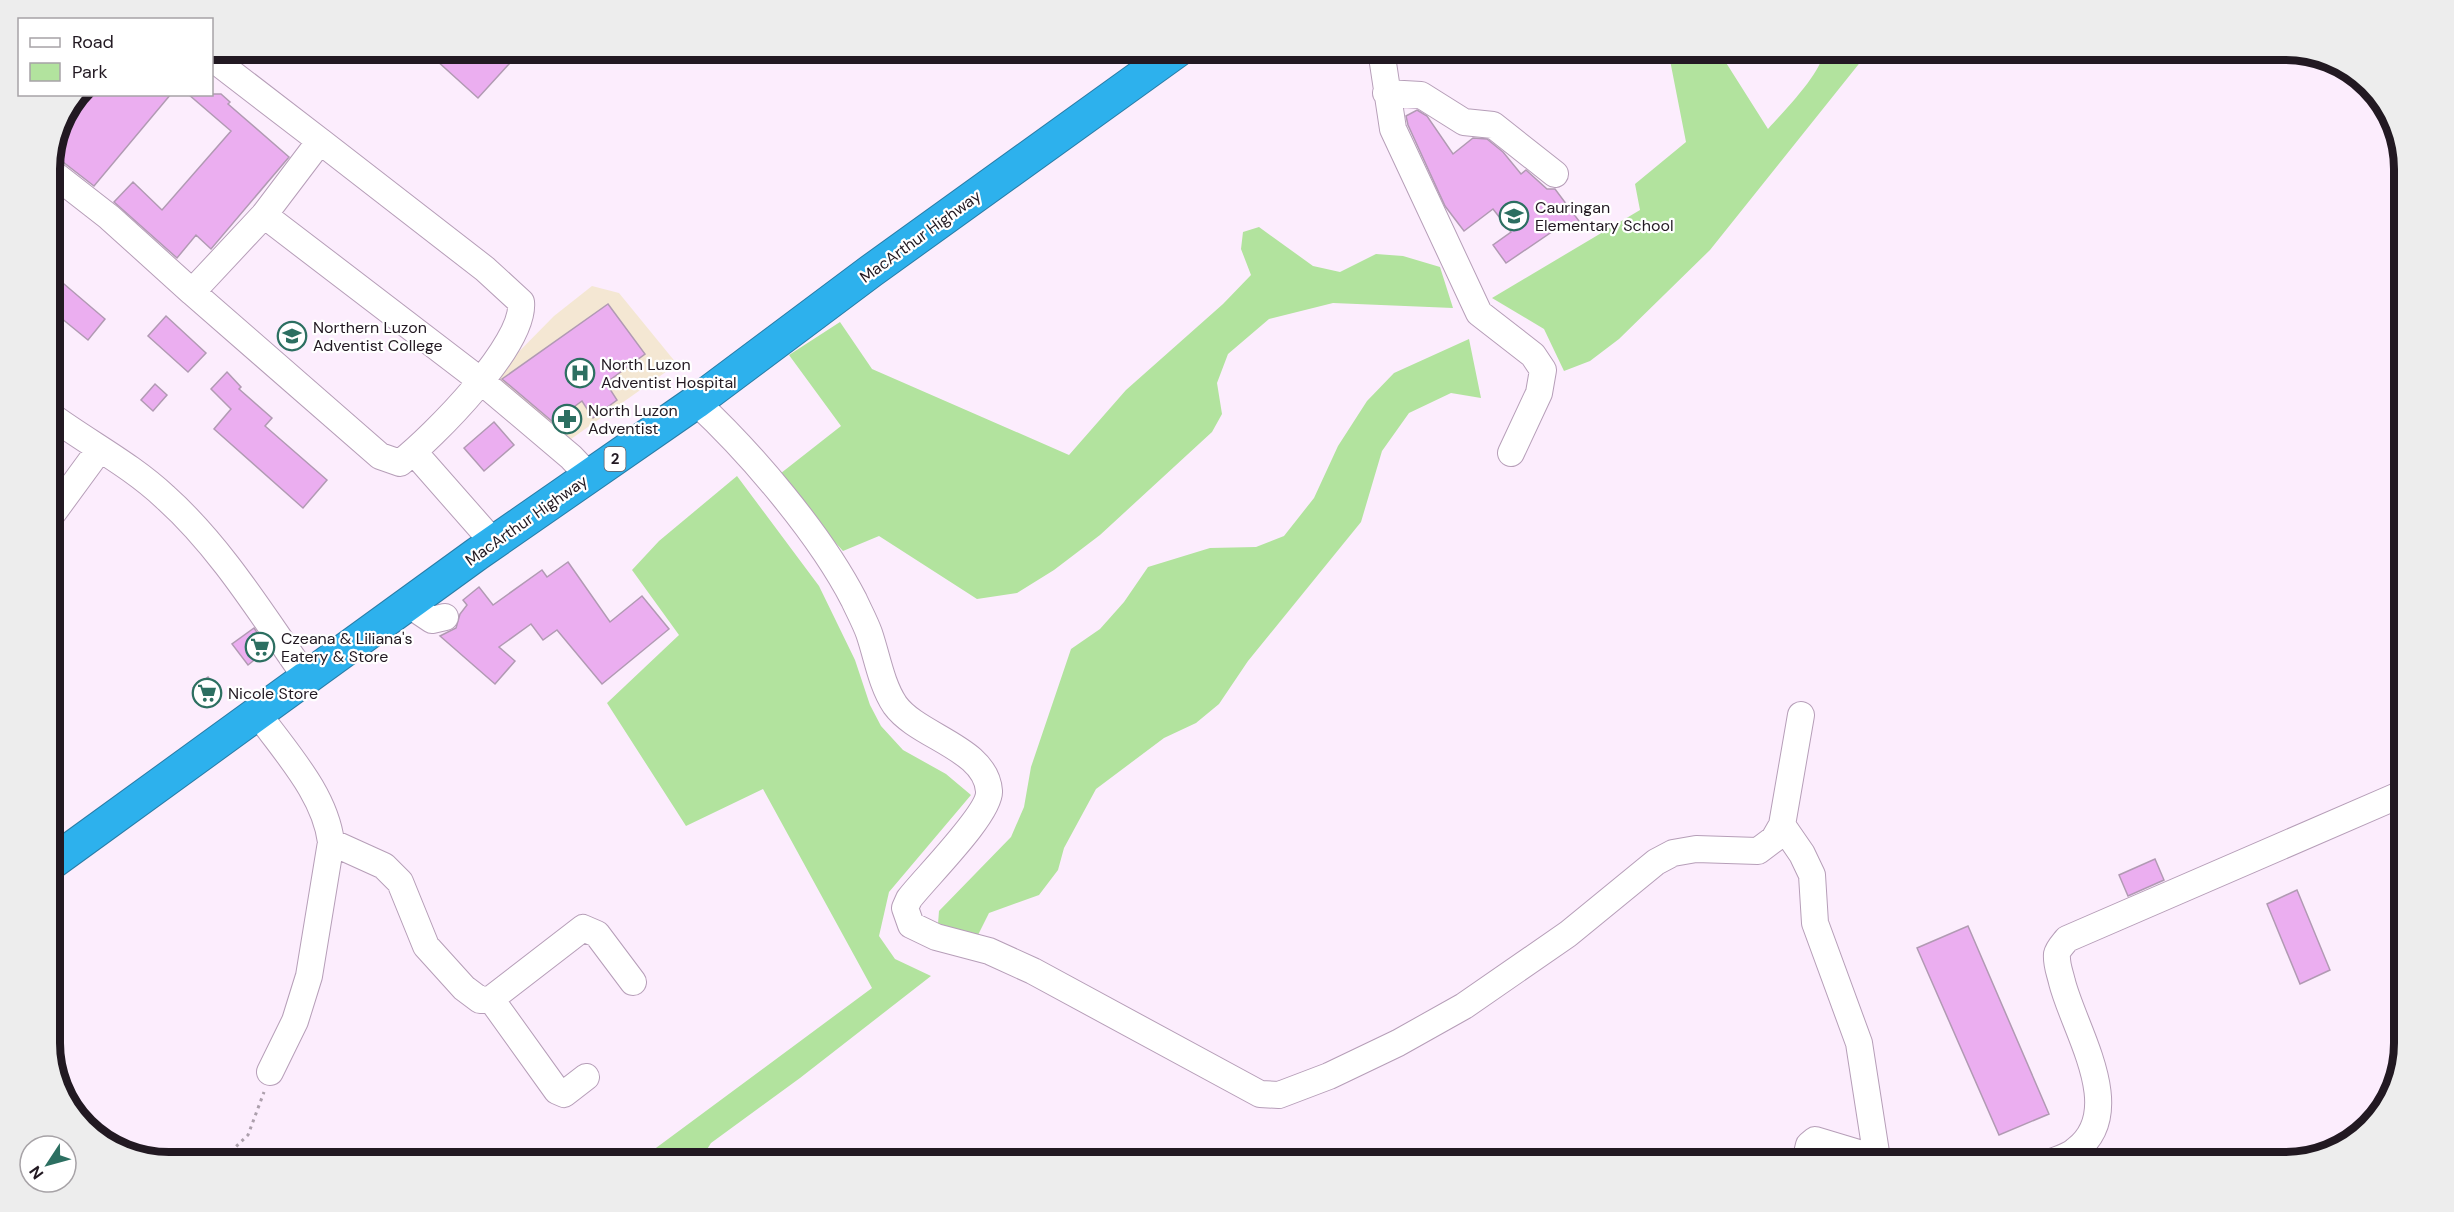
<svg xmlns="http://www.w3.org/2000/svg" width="2454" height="1212" font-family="'DM Sans',sans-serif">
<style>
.medical{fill:#f4e7d3}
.green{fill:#b2e39e}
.building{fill:#ebaef0;stroke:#b19ab3;stroke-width:1.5}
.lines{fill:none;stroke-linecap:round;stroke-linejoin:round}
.minor-casing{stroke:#b69eb8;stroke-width:28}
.highway-casing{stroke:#297ca6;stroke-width:35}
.path{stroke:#ac9fac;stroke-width:3;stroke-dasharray:3 4.5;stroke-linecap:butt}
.minor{stroke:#fff;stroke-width:26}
.highway{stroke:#2db1ed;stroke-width:33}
.labels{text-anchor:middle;stroke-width:4.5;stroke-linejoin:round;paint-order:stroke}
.shield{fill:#fff;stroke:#645e64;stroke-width:1.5}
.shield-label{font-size:15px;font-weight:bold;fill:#221922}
.poi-label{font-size:16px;fill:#221922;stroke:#fff;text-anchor:start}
.street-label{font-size:16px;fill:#221922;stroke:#fff}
.rim{fill:none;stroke:#221922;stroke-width:8}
</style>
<rect width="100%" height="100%" fill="#fcedfd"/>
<!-- medical -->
<path class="medical" d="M592,286L619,293L677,364L564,444L488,383L554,316Z"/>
<!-- green -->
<path class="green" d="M1668,50H1718L1768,129C1783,112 1823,72 1824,50H1866L1862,60L1710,250L1619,339L1590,361L1564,371L1544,329L1492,298L1640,210L1635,184L1686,142Z
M1259,227L1313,266L1340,272L1376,254L1403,256L1440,267L1453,308L1333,303L1269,319L1228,354L1217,383L1222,414L1212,432L1100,535L1054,570L1017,593L977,599L879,536L843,551L776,477L841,426L789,355L840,322L872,369L1069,455L1126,390L1223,304L1251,275L1241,249L1243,232Z
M1469,339L1481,398L1451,393L1409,413L1382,451L1361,522L1248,661L1219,704L1196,723L1164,738L1096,789L1064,848L1058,870L1039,895L989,913L977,937L938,924L939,911L1011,837L1024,807L1031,767L1071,649L1100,629L1124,602L1148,567L1210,548L1256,547L1284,536L1314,498L1338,446L1367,401L1394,373Z
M737,476L819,586L855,660L870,705L881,726L903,750L946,774L971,795L889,892L879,936L895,959L931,976L800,1078L711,1143L699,1162H637L872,988L763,789L686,826L607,703L679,635L632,570L659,541Z"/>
<!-- building -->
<path class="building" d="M425,50H493L509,64L478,98Z
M78,94H171L94,186L59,159L51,156L59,123Z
M188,94H221L230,102L228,104L289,157L211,249L196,235L177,258L114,202L133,182L162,210L231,131Z
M1417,110L1427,116L1453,154L1473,138L1487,139L1503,152L1521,174L1526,170L1547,189H1555L1579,221L1566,230L1562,225L1506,263L1493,245L1511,232L1493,209L1464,231L1445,206L1408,125L1406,116Z
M50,272L105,319L88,340L50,309Z
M608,304L645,354L606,383L617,400L593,418L582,401L553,422L502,379Z
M166,316L206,353L188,372L148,336Z
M227,372L241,387L239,389L272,418L265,426L327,480L303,508L214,429L231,409L211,389Z
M155,384L167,395L153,411L141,400Z
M494,422L514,445L484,471L464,448Z
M568,562L610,622L642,596L669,629L602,684L557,630L543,640L531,624L499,647L515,661L495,684L440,636L456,628L460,614L467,605L463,600L479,587L493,605L542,570L547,577Z
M254,628L268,649L248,665L232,644Z
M208,677L218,691L203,702L193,688Z
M2155,859L2164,880L2128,896L2119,875Z
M2297,890L2330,970L2300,984L2267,904Z
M1968,926L2049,1114L1999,1135L1917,948Z"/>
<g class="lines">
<!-- minor casing -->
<g class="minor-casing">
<path id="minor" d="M1381,50L1393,129L1479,313L1533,355L1543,370L1539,393L1511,453
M1386,93L1421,95L1464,122L1493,125L1555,174
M50,171L109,217L192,292L264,215L320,141L212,58
M264,215L481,381L571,457L589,476
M192,292L380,456L400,463C433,437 526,344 521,302L485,269L320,141
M696,402C751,453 820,534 854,600C859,611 865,622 869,633C877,656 881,684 895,705C918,737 986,748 989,791C991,813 924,879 909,899L905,908L911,925L936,937L989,951L1033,971L1260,1094L1279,1095L1329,1076L1398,1043L1464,1006L1568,934L1656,862L1673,853L1696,849L1758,851L1774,839L1782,825L1801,715
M50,415C88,443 131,465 165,497C222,548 264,618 308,680
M414,452L494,543
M50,517L99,450
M408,604L432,620L445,617
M259,715C286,753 325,794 331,842L309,976L295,1021L270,1072
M1782,825L1802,854L1812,875L1815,923L1859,1043L1877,1159
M331,842L384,866L400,882L426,946L464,988L480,1000L491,999L583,928L597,934L633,982
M491,999L557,1091L564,1094L586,1077
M1805,1162L1809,1145L1815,1140L1888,1162
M2051,1162C2059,1159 2070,1156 2076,1150C2128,1111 2074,1030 2062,982C2060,973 2056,964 2057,954C2058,949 2063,944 2067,939L2404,793"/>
</g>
<!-- highway casing -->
<g class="highway-casing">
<path id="highway" d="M50,864L477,554L696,402L871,271L1178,50"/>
</g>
<!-- path -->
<path class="path" d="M220,1162L248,1135L264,1092"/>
<!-- minor -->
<use href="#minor" class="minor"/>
<!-- highway -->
<use href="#highway" class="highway"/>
</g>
<!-- icons -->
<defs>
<g id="school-ring" transform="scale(1.5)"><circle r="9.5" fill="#fff" stroke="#2c6f61" stroke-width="1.5"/><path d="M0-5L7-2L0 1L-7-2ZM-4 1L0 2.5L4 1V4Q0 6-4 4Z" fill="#2c6f61"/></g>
<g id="hospital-ring" transform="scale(1.5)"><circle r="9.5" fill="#fff" stroke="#2c6f61" stroke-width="1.5"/><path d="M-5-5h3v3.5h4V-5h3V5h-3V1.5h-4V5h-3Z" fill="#2c6f61"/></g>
<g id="pharmacy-ring" transform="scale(1.5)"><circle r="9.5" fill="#fff" stroke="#2c6f61" stroke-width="1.5"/><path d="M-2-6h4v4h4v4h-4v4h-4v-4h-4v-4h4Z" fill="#2c6f61"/></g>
<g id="supermarket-ring" transform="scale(1.5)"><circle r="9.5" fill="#fff" stroke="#2c6f61" stroke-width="1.5"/><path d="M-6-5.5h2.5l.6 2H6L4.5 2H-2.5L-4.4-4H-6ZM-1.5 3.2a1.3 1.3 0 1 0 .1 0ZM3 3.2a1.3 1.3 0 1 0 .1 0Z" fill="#2c6f61"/></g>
</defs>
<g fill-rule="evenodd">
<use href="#school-ring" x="1514" y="216"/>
<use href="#school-ring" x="292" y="336"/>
<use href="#hospital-ring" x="580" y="373"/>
<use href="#pharmacy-ring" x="567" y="419"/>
<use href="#supermarket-ring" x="260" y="647"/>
<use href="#supermarket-ring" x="207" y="693"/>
</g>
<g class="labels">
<!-- shield labels -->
<rect class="shield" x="604.5" y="447" width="21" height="24" rx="4.5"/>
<g class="shield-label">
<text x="615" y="464">2</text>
</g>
<!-- poi labels -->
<g class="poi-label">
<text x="1535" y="213">Cauringan<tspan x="1535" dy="18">Elementary School</tspan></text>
<text x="313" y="333">Northern Luzon<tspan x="313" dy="18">Adventist College</tspan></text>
<text x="601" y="370">North Luzon<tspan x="601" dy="18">Adventist Hospital</tspan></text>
<text x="588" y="416">North Luzon<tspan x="588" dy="18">Adventist</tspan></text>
<text x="281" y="644">Czeana &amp; Liliana's<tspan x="281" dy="18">Eatery &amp; Store</tspan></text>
<text x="228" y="699">Nicole Store</text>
</g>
<!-- street labels -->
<g class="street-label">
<text transform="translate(920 236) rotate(-36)" y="6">MacArthur Highway</text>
<text transform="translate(526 520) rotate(-35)" y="6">MacArthur Highway</text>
</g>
</g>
<!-- crop -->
<path d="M0 0H2454V1212H0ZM169 60H2285A109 109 0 0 1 2394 169V1043A109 109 0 0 1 2285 1152H169A109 109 0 0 1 60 1043V169A109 109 0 0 1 169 60Z" fill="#ededed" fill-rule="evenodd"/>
<path class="rim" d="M169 60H2285A109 109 0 0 1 2394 169V1043A109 109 0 0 1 2285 1152H169A109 109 0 0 1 60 1043V169A109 109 0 0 1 169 60Z"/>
<!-- legend -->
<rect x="18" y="18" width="195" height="78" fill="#ffffff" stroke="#a7a3a7" stroke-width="1.5"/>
<rect x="30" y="38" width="30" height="9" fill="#ffffff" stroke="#a7a3a7" stroke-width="1.5"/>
<text x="72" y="48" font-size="18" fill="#221922">Road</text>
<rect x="30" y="63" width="30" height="18" fill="#b2e39e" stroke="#a7a3a7" stroke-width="1.5"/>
<text x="72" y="78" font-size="18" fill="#221922">Park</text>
<!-- north arrow -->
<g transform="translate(48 1164) rotate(234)"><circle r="28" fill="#ffffff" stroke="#a7a3a7" stroke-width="1.5"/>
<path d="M0-4.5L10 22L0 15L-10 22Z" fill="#2c6f61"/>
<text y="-9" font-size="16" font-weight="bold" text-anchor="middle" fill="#221922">N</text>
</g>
</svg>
